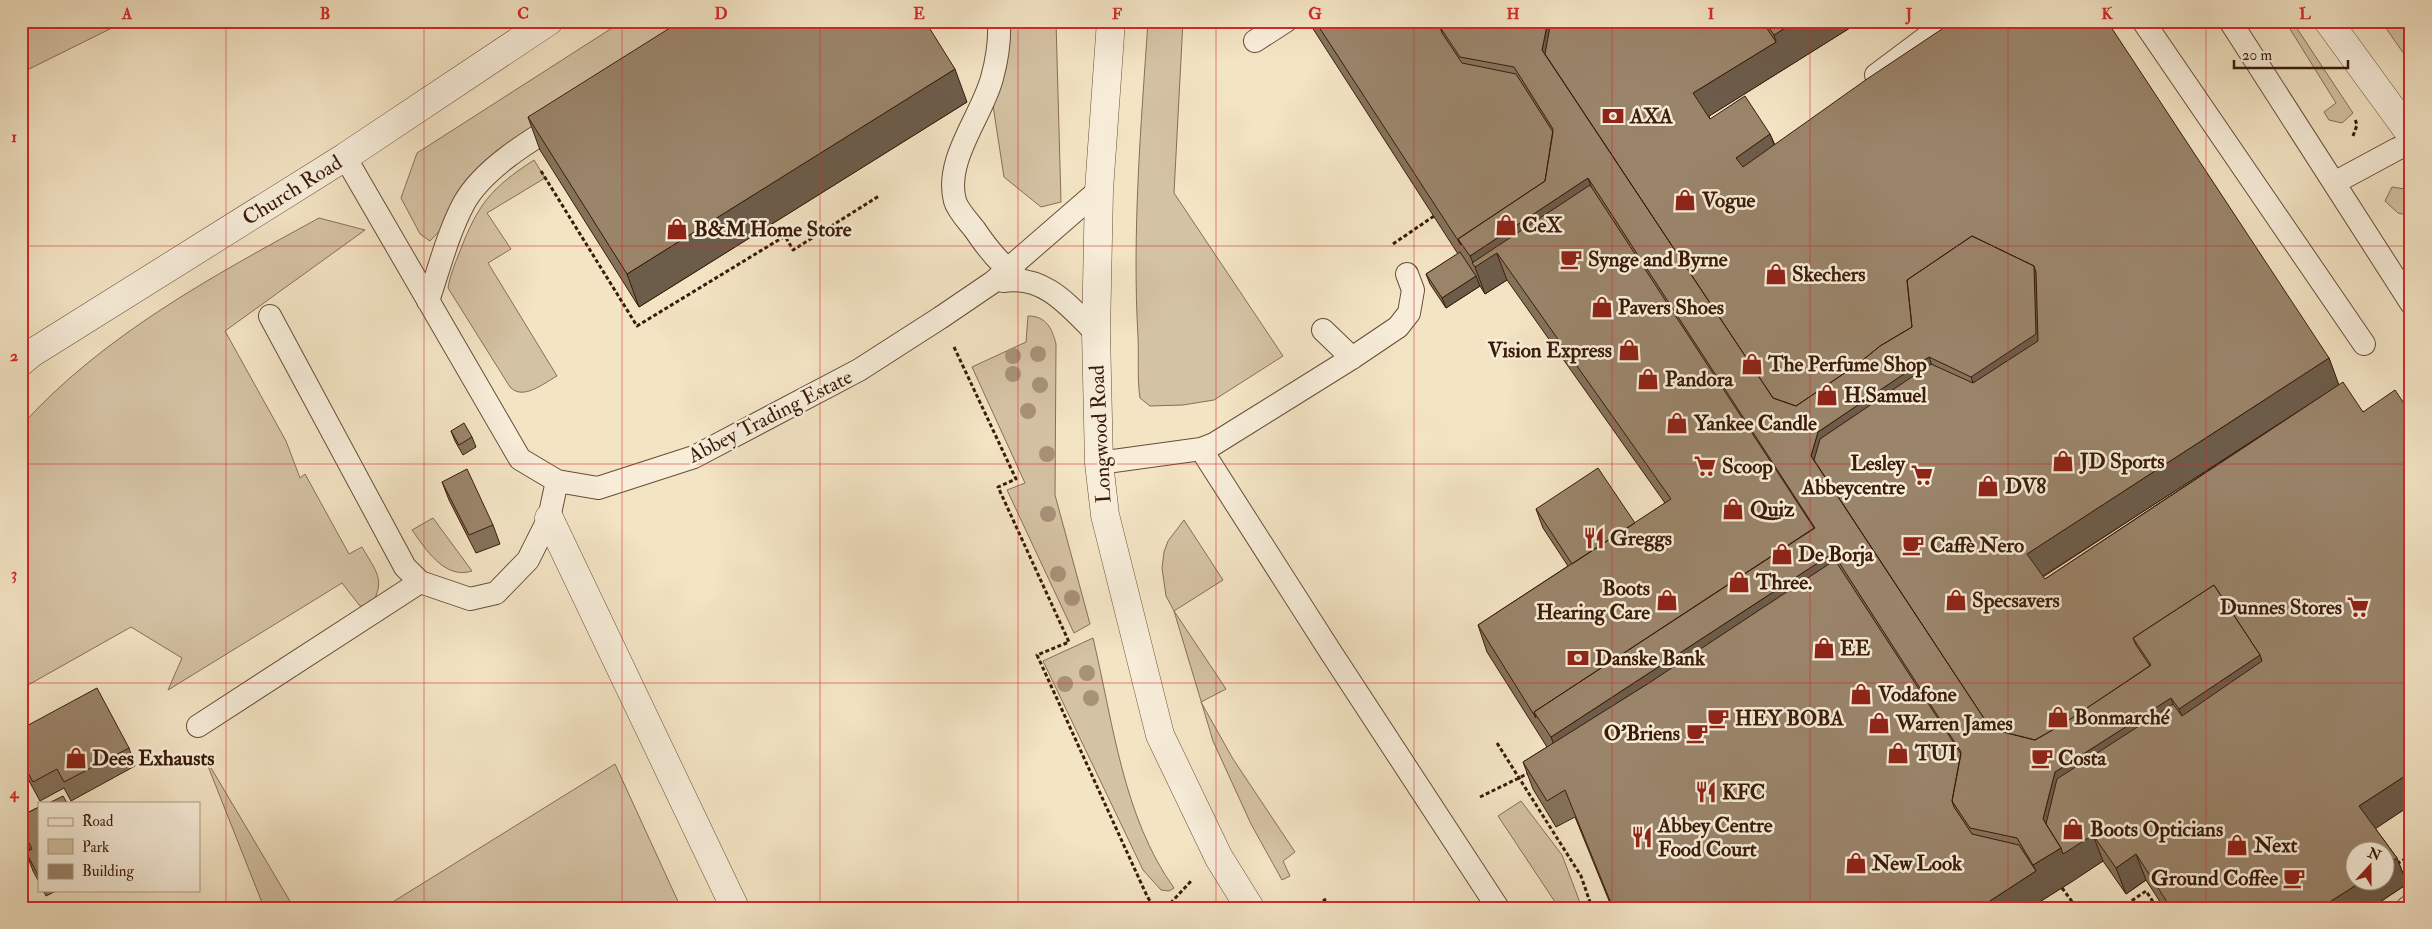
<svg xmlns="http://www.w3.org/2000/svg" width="2432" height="929" font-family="'IM FELL Double Pica',serif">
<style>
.green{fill:#d4c2a4;stroke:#876e56}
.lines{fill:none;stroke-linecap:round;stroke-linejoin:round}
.service-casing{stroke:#684d38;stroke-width:24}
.minor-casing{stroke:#684d38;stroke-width:29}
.tertiary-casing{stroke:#684d38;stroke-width:29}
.path{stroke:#3a1b09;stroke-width:3;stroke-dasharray:4 2.5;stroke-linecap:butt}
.service{stroke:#f7edd9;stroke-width:22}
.minor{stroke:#f7edd9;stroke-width:28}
.tertiary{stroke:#f7edd9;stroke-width:28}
.tree{fill:#a79177}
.wall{fill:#84725b;stroke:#3a1b09;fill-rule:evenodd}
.shaded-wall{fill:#6c5c4a;stroke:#3a1b09}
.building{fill:#9a846a;stroke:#3a1b09}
.grid{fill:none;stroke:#d62828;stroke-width:1;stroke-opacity:0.55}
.labels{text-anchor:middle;stroke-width:5;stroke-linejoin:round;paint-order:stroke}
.poi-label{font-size:21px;font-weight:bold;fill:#3a1b09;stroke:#f7edd9;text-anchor:start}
.street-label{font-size:21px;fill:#3a1b09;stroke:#f7edd9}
.neatline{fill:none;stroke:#d62828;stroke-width:2}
.grid-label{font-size:16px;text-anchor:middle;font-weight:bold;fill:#d62828}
</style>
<rect width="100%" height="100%" fill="#f3e4c4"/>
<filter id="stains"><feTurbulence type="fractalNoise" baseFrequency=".004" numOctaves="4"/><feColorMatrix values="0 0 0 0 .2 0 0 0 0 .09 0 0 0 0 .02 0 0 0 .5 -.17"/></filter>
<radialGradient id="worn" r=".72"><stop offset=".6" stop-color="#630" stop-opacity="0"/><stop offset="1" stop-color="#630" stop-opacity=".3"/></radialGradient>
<!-- green -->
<path class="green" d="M21,21H126L21,73Z
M623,21H725L527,139L430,241L420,234L401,198L417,153Z
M1001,21H1056L1061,202L1041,207L1004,177L992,99Z
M1148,21H1183L1174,193L1283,356L1214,400L1183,405L1150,406L1140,398C1137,378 1139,357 1138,337C1132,232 1141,126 1148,21Z
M2285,21H2292L2353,113L2342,123L2329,120L2324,112L2336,103Z
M2381,21H2411V64Z
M534,160L545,178L487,213L511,249L488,263L557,376C544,383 523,401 510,387L448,288C450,275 455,264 460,251C478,204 491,188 534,160Z
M2392,187L2411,190V216L2398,213L2385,201Z
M319,218L365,230L225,331L286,441L300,478L305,474L349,554L362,547C375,570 387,580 371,605L360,606L342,583L168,690L182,658L131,627L21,689V426C103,335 213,276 319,218Z
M1028,316C1046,316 1052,328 1056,344L1055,495L1090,624L1074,633L1007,490L1025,483L972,367L1026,342Z
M433,518L472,571C444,580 425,548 412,530Z
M1184,520L1223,580L1174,611L1226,689L1201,702L1233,759L1295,852L1283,861L1290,876L1282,880L1251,824L1213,741L1174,611L1166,596L1162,568L1164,552L1168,541Z
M1093,638C1113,722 1123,817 1174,888L1169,891L1161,890L1143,870L1043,661Z
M204,756L294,908H261L263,905Z
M615,764L681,908H383Z
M1521,801L1562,855L1582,908H1559L1498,816Z"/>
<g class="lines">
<!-- service casing -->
<g class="service-casing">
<path id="service" d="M999,21C1000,40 997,60 992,78C982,116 944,160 955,201C958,211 969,222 975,230C987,248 1001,265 1018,278
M2143,21L2364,344
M2230,21L2411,303
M1255,41L1286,21
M1876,75L1948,21
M345,157L520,459L557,481L598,488L694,457L859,370L940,318L993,282L1099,190
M2334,183L2397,149L2411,144
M1003,281C1045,275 1068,305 1096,333
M428,301C439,269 448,233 464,203C483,169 529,141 561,122
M270,316L405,567L420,582L470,599L496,593L528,560L549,518L557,481
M1323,330L1352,358
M1201,449L1330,651L1498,908
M1099,463L1201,449L1214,444L1352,358L1398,327L1409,313L1413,290L1407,274
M198,726L420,582
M2407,908L2411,905"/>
</g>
<!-- minor casing -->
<g class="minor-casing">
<path id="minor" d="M549,518L735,908"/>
</g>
<!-- tertiary casing -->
<g class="tertiary-casing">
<path id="tertiary" d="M1111,21L1099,190L1096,333L1099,463L1105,515L1160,735L1219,858L1250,908
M2328,21L2411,135
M21,362L32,353L345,157L549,21"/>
</g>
<!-- path -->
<path class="path" d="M2353,136L2357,125L2355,119
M541,171L637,326L785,236L793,250L879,196
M1393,244L1437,214
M954,347L1016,479L998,487L1069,642L1037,655L1147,896L1154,908
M1497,743L1581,876L1592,908
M1480,797L1531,772
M2397,864L2411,855
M2062,888L2073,903
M1166,908L1192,880
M1312,908L1326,899
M2121,908L2146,891L2157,908"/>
<!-- service -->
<use href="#service" class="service"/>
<!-- minor -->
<use href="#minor" class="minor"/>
<!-- tertiary -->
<use href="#tertiary" class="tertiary"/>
</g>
<!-- trees -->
<g class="tree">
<circle cx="1038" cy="354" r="8"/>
<circle cx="1013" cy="356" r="8"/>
<circle cx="1013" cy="374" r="8"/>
<circle cx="1040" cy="385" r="8"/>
<circle cx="1028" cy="411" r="8"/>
<circle cx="1047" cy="454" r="8"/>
<circle cx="1048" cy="514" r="8"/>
<circle cx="1058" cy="574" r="8"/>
<circle cx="1072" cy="598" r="8"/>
<circle cx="1087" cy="673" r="8"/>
<circle cx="1065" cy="684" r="8"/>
<circle cx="1091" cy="698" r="8"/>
</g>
<!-- wall -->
<path class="wall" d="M1308,21H1861L1709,116L1710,119L1770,134L1775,145L2329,358L2338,384L2363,412L2411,414V805L2375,828L2397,858L2407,884L2371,908H2164L2146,880L2126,894L2103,861L2030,908H1612L1575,817L1556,827L1533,789L1523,762L1547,747L1487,652L1478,625L1568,566L1543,528L1536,509L1635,523L1665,503L1507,280L1485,294L1480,286L1446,308L1430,284L1426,274L1458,254ZM2308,404L2045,579L2043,577Z
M967,102L639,307L540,150L528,117Z
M451,431L472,437L476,447L463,455L455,441Z
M442,482L493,525L500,544L476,553L449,500Z
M21,729L129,748L135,766L71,801L64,788L40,801L21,766Z
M39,807V882L33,871L26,852L30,850L21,830V816Z
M43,890H58L46,896Z"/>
<!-- shaded-wall -->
<path class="shaded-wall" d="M1548,21H1574L1556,74L1542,50Z
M1796,21H1861L1703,120L1693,93L1776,42L1774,35Z
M955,69L967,102L639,307L627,274Z
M1770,134L1780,160L1746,185L1736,158Z
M1588,178L1600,211L1497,254L1507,280L1485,294L1475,267L1470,256Z
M2034,266L2046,299L2048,367L1983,410L1971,377Z
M1476,276L1480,286L1446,308L1442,298Z
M1929,357L1941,390L1825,481L1811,456L1818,432Z
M2329,358L2339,385L2037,580L2027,554Z
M1833,553L1845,586L1563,770L1551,737Z
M2260,655L2272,688L2192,742L2179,709Z
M2171,698L2183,731L2057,844L2043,819L2055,772Z
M2411,772V805L2369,833L2359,806Z
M2093,835L2103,861L2073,881L2030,908H1979L2036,871L2033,865L2061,848Z
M2136,854L2146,880L2126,894L2116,868Z
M2397,858L2407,884L2371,908H2320L2361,882H2384V866Z
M1932,901L1935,908H1922Z"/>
<!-- building -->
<path class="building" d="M681,21H925L955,69L627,274L528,117Z
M1315,21H1441L1440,27L1442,33L1462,63L1516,74L1553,132L1545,181L1458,239L1461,245Z
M1441,21H1548L1542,50L1773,398L1796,406L1858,364L1880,346L1912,327L1907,280L1972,236L2034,266L2036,334L1971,377L1929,357L1818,432L1811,456L1991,729L2035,740L2063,724L2151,665L2133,638L2214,585L2260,655L2179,709L2171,698L2055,772L2043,819L2061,848L2033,865L2017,838L1970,828L1952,801L1961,752L1833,553L1551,737L1534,712L1815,528L1588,178L1470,256L1458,239L1545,181L1553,129L1514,67L1460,57L1440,27Z
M1551,21H1762L1776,42L1693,93L1710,119L1745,96L1770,134L1736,158L1743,167L1867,79L1954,21H2107L2329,358L2027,554L2045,579L2343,382L2363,412L2395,390L2411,414V772L2359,806L2397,858L2384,866V852H2354V882H2361L2320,908H2171L2136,854L2116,868L2093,835L2063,854L2061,848L2046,824L2057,779L2173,704L2182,716L2262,661L2260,655L2214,585L2133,638L2136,645L2150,666L2063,724L2035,740L1991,729L1814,460L1820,439L1931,364L1973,383L2038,341L2036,272L2034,266L1972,236L1907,280L1912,327L1880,346L1858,364L1796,406L1773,398L1545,54Z
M1764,21H1796L1774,35Z
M1590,185L1814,528L1534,712L1536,718L1478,625L1671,499L1497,253L1475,267L1472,263Z
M1460,252L1476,276L1442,298L1426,274Z
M464,423L472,437L459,445L451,431Z
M1598,468L1635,523L1572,564L1536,509Z
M467,469L493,525L469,535L442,482Z
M1835,560L1961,754L1952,801L1954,807L1972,834L2019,845L2036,871L1979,908H1937L1932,901L1922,908H1613L1565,790L1547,801L1523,762L1649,683Z
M97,688L129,748L64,782L57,769L33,782L21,760V729Z
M63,796L67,803H49Z
M39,807V877L26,852L32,849L21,827V816Z"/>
<!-- grid -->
<path class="grid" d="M226,21V908M424,21V908M622,21V908M820,21V908M1018,21V908M1216,21V908M1414,21V908M1612,21V908M1810,21V908M2008,21V908M2206,21V908M21,246H2411M21,464H2411M21,683H2411"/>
<!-- icons -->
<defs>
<g id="bank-bare" transform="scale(1.725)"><path d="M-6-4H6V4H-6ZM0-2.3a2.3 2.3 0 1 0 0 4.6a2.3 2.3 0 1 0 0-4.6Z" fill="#8f2418" stroke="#f7edd9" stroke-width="2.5" paint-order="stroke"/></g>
<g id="shop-bare" transform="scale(1.725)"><path d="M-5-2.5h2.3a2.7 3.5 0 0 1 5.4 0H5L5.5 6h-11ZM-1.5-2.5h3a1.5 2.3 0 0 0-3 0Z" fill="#8f2418" stroke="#f7edd9" stroke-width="2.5" paint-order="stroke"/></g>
<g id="cafe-bare" transform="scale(1.725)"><path d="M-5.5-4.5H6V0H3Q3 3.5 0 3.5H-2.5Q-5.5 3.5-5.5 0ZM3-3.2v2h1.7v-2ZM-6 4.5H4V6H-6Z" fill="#8f2418" stroke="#f7edd9" stroke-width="2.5" paint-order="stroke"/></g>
<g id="supermarket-bare" transform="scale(1.725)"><path d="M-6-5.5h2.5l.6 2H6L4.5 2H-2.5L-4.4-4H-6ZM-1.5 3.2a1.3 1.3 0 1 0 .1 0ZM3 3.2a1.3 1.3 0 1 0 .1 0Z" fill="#8f2418" stroke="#f7edd9" stroke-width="2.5" paint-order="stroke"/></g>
<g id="restaurant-bare" transform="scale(1.725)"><path d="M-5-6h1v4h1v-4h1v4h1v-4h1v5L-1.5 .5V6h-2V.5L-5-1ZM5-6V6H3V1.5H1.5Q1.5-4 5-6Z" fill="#8f2418" stroke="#f7edd9" stroke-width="2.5" paint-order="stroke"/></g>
</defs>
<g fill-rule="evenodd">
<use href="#bank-bare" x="1613" y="116"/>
<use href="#shop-bare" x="1685" y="200"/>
<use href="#shop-bare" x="1506" y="225"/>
<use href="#shop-bare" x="677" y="229"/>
<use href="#cafe-bare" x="1571" y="259"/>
<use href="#shop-bare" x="1776" y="274"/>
<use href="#shop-bare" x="1602" y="307"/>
<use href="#shop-bare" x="1629" y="350"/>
<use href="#shop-bare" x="1752" y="364"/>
<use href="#shop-bare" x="1648" y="379"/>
<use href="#shop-bare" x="1827" y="395"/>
<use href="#shop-bare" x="1677" y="423"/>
<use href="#shop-bare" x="2063" y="461"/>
<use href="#supermarket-bare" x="1705" y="466"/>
<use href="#supermarket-bare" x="1922" y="475"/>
<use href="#shop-bare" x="1988" y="486"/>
<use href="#shop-bare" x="1733" y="509"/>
<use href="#restaurant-bare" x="1594" y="538"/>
<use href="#cafe-bare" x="1913" y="545"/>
<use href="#shop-bare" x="1782" y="554"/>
<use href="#shop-bare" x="1739" y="582"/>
<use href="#shop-bare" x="1667" y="600"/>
<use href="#shop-bare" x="1956" y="600"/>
<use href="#supermarket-bare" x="2358" y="607"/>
<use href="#shop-bare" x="1824" y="648"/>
<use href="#bank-bare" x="1578" y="658"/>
<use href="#shop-bare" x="1861" y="694"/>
<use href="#shop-bare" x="2058" y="717"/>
<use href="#cafe-bare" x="1718" y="718"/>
<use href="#shop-bare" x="1879" y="723"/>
<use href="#cafe-bare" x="1697" y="733"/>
<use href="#shop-bare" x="1898" y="753"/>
<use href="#shop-bare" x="76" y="758"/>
<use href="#cafe-bare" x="2042" y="758"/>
<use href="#restaurant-bare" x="1706" y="792"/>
<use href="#shop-bare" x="2073" y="829"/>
<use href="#restaurant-bare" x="1642" y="837"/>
<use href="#shop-bare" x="2237" y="845"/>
<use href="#shop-bare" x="1856" y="863"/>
<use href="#cafe-bare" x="2294" y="878"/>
</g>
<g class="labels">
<!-- poi labels -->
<g class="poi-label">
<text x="1630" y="123">AXA</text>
<text x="1702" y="207">Vogue</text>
<text x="1522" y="232">CeX</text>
<text x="694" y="236">B&amp;M Home Store</text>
<text x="1588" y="266">Synge and Byrne</text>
<text x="1792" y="281">Skechers</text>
<text x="1618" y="314">Pavers Shoes</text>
<text x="1612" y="357" text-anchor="end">Vision Express</text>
<text x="1768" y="371">The Perfume Shop</text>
<text x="1665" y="386">Pandora</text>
<text x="1844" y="402">H.Samuel</text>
<text x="1694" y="430">Yankee Candle</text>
<text x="2080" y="468">JD Sports</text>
<text x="1905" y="470" text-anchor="end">Lesley<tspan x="1905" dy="24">Abbeycentre</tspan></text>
<text x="1722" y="473">Scoop</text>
<text x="2005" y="493">DV8</text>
<text x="1750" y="516">Quiz</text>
<text x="1610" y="545">Greggs</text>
<text x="1930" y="552">Caffè Nero</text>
<text x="1798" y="561">De Borja</text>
<text x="1756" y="589">Three.</text>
<text x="1650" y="595" text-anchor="end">Boots<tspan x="1650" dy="24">Hearing Care</tspan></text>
<text x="1972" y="607">Specsavers</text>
<text x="2342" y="614" text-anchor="end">Dunnes Stores</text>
<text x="1840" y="655">EE</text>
<text x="1595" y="665">Danske Bank</text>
<text x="1878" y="701">Vodafone</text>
<text x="2074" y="724">Bonmarché</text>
<text x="1735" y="725">HEY BOBA</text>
<text x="1896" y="730">Warren James</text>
<text x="1680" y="740" text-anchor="end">O'Briens</text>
<text x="1915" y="760">TUI</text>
<text x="92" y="765">Dees Exhausts</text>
<text x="2058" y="765">Costa</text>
<text x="1722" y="799">KFC</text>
<text x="1658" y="832">Abbey Centre<tspan x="1658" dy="24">Food Court</tspan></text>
<text x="2090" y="836">Boots Opticians</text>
<text x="2254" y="852">Next</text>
<text x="1872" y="870">New Look</text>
<text x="2278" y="885" text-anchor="end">Ground Coffee</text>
</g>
<!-- street labels -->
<g class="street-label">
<text transform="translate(292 190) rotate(-32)" y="7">Church Road</text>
<text transform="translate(770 416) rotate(-27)" y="7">Abbey Trading Estate</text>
<text transform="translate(1100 434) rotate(-93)" y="7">Longwood Road</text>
</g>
</g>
<!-- margin -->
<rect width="2432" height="929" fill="none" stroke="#f3e4c4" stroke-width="55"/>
<!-- legend -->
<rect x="38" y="802" width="162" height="90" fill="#f7edd9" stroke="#ab9986"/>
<rect x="48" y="818" width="25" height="8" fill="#f7edd9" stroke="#ab9986"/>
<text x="82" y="826" font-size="15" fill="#3a1b09">Road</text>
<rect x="48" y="839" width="25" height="15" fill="#d4c2a4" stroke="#ab9986"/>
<text x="82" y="852" font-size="15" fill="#3a1b09">Park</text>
<rect x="48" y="864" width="25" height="15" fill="#9a846a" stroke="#ab9986"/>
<text x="82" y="876" font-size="15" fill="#3a1b09">Building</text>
<!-- north arrow -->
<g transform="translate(2370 866) rotate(21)"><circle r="24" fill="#f7edd9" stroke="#ab9986"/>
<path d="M0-4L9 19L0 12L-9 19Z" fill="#8f2418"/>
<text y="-8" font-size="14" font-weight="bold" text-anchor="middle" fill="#3a1b09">N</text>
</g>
<!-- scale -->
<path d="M2234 60v8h114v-8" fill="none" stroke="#3a1b09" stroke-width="2.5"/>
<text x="2242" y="60" font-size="15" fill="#3a1b09" stroke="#f7edd9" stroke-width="4" paint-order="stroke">20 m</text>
<rect x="28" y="28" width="2376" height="874" class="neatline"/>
<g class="grid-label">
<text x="127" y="19">A</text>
<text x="325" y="19">B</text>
<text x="523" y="19">C</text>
<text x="721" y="19">D</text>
<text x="919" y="19">E</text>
<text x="1117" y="19">F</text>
<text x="1315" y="19">G</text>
<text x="1513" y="19">H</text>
<text x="1711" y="19">I</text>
<text x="1909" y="19">J</text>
<text x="2107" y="19">K</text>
<text x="2305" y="19">L</text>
<text x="14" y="142">1</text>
<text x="14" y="361">2</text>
<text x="14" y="579">3</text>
<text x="14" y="798">4</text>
</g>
<rect width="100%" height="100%" filter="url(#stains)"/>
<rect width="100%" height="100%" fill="url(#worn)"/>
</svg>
